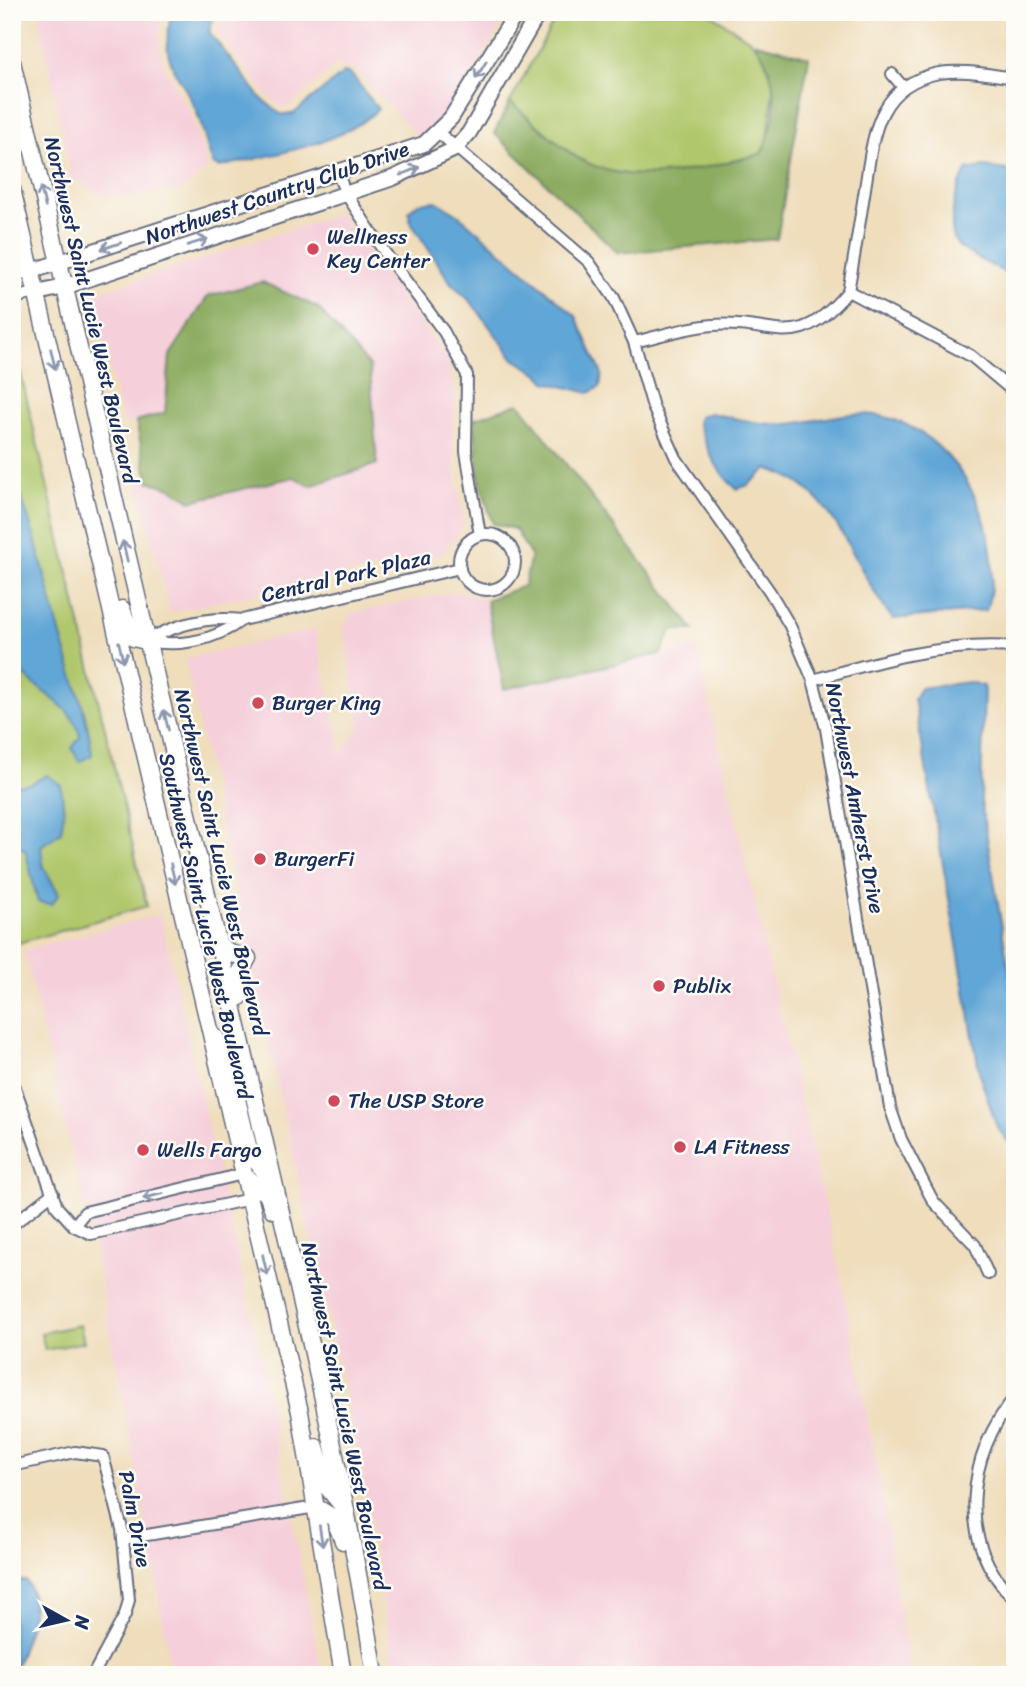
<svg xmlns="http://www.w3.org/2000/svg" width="1027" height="1687" font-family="Sriracha,sans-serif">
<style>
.built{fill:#f5cfda}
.green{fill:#b0c76c;stroke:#667b65;stroke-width:2}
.forest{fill:#8cac60;stroke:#546e5f;stroke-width:2}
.water{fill:#60a6d6;stroke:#3e6a9a;stroke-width:2}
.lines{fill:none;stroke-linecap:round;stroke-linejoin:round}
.minor-casing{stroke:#656c7f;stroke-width:14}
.tertiary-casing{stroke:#656c7f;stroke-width:18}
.secondary-casing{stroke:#656c7f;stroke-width:19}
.minor{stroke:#fff;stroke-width:10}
.tertiary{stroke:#fff;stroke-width:14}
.secondary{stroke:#fff;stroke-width:16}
.oneway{stroke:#8d97ae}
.poi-dot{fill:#d1495b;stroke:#fdfcf7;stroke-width:2.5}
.labels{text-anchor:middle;stroke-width:5;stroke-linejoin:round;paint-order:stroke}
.street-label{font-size:21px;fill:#1b2f5e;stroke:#fdfcf7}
.poi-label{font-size:21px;fill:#1b2f5e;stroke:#fdfcf7;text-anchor:start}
</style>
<rect width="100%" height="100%" fill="#fdfcf7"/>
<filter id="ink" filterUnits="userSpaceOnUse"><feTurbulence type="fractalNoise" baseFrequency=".0143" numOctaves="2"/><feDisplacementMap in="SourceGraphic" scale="14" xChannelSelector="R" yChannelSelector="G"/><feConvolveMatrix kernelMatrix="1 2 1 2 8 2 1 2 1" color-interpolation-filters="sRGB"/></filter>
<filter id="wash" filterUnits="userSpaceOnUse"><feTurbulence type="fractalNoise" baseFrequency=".00686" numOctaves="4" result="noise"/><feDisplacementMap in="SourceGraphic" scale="28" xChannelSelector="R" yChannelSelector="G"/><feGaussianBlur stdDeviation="1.57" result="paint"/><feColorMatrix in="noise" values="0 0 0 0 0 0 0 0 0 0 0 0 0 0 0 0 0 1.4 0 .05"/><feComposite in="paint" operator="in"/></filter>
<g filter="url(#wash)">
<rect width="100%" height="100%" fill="#efddbb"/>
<!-- built -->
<path class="built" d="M38,12H165L159,34L163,65L190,112L208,167L185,189L108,198L72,179Z
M225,12H510L446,115L421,139L356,71L342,67L338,62L291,106L282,108L267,95L215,30Z
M339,214L449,361L456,399L453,429L456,477L465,524L443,554L170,612L136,478L171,488L191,501L294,477L170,355L165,413L123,424L93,294Z
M458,591L486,600L504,689L696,646L840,1272L882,1495L910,1675H395L362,1471L185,659L315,629L342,752L360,725L343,627L351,613Z
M160,915L260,1354L322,1675H169L170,1666L153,1558L93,1243L24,950Z"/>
<!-- green -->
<path class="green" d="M559,12H708L753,42L766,57L774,80L768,140L761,154C702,168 628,193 572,154C551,138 531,119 510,102Z
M12,337L147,906L12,945Z
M80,1325L84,1342L45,1350L41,1333Z"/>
<!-- forest -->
<path class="forest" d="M753,42L809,57L777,239L618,253L494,133L510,102C531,119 550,138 572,154C627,193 702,168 761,154C780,119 779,72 753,42Z
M262,282L317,307L370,367L377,464L310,486L294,477L191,501L171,488L148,481L136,421L165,413L170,355L208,296Z
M519,403L694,630H672L661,654L504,689L486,600L524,586L531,556L515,529L493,524L479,478L474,419Z"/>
<!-- water -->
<path class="water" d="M172,12H216L209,32L262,99L280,114H293L345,72L351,74L378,109C341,146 268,155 219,167L213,164C206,146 203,127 196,110C178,68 158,65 172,12Z
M983,167L1015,171V278C998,268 977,260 961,248C943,235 956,185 967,170Z
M436,201L455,212L576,316L602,374L600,387L589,393L546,382L539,374L514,359L471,302L450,282L410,221L409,211L418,203Z
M710,413C734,418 764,426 789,424C821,421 852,408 885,417C962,437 1010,537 986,610L893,619C852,570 838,486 767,469L748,485L737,489C716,473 706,446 697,422L700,416Z
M12,476C35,527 46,582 61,636C72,676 88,713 92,755L79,762L72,748L80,737C73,698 24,691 12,655Z
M969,682L984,686L981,801L1015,1007V1150L997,1127L980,1076L914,699L920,688Z
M47,775L61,785L64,812L61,832L41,846L43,866L59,894L52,904L38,902L25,849L12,846V786L30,784Z
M12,1580L26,1581C44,1606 21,1648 13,1675Z"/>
</g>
<g filter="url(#ink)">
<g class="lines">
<!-- minor casing -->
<g class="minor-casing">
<path id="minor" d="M892,74L903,87
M439,133L589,262L614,298L634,342L653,407L676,458L770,592L790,626L813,680L826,729L890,1107L901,1139L933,1201L975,1245L988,1274
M337,172L346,194L385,253L444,332L467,375L466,452L480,535
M12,276L32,271
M848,291L971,356L1015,393
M12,298L37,293
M634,342C660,336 686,327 713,325C778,320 794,356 848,291C854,259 859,227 864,195C873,141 873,86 939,73C964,69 990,75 1015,78
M459 562a28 28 0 1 1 56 0a28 28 0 1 1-56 0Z
M146,641C176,624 207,616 242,620L460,568
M146,641C180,647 214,641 242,620
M813,680C881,660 944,642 1015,647
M12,1079L57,1207L74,1226L91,1234L250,1199
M12,1225L53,1193
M74,1226L85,1212L243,1174
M1015,1397C967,1453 955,1545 1015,1599
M12,1466L75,1452L103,1456L122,1529L129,1600L125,1615L93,1675
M123,1539L316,1507"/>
</g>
<!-- tertiary casing -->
<g class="tertiary-casing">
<path id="tertiary" d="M32,271L424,144L451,118L517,12
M37,293L64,287L393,178L455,149L469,133L539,12"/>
</g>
<!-- secondary casing -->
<g class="secondary-casing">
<path id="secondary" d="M12,62C87,394 168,725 245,1057C292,1262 343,1467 375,1675
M12,189L300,1412L343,1675
M122,609L133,638L146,641
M219,945L232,954L248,958L237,978L240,997
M217,1038L228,1061L250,1154L272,1180
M243,1174L267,1194L273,1210
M316,1447L327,1487L344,1508
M316,1507L334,1518L343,1541"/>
</g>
<!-- minor -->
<use href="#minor" class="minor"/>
<!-- tertiary -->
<use href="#tertiary" class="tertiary"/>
<!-- secondary -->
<use href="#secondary" class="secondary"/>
</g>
<!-- one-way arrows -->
<defs><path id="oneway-shaft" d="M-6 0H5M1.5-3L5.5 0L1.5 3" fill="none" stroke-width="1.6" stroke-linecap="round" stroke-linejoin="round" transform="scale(1.75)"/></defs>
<g class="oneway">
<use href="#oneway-shaft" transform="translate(481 70) rotate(122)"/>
<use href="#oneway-shaft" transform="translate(410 171) rotate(-23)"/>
<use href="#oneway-shaft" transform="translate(43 197) rotate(-103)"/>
<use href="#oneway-shaft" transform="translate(198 242) rotate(-18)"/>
<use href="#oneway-shaft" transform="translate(111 246) rotate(161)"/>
<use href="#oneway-shaft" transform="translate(53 359) rotate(77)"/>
<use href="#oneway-shaft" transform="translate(125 551) rotate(-103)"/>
<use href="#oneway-shaft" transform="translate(121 652) rotate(77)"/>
<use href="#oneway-shaft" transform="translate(166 720) rotate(-104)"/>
<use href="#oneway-shaft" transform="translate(173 874) rotate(77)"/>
<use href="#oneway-shaft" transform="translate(153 1196) rotate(166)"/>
<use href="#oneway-shaft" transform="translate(265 1265) rotate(77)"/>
<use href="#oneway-shaft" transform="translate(321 1536) rotate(81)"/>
</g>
</g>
<!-- markers -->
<g class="poi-dot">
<circle cx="313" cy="249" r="7"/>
<circle cx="258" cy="703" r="7"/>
<circle cx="260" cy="859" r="7"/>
<circle cx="659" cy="986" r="7"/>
<circle cx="334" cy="1101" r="7"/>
<circle cx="680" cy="1147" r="7"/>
<circle cx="143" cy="1150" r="7"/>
</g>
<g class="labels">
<!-- street labels -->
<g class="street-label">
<text transform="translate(277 193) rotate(-19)" y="7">Northwest Country Club Drive</text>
<text transform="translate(91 310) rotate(77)" y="7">Northwest Saint Lucie West Boulevard</text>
<text transform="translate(346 576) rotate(-13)" y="7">Central Park Plaza</text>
<text transform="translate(855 798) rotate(79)" y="7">Northwest Amherst Drive</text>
<text transform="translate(221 862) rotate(77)" y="7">Northwest Saint Lucie West Boulevard</text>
<text transform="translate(206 926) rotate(77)" y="7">Southwest Saint Lucie West Boulevard</text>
<text transform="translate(345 1416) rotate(78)" y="7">Northwest Saint Lucie West Boulevard</text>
<text transform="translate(135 1519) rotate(79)" y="7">Palm Drive</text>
</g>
<!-- poi labels -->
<g class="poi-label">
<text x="327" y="244">Wellness<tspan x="327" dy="24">Key Center</tspan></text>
<text x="272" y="710">Burger King</text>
<text x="274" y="866">BurgerFi</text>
<text x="673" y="993">Publix</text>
<text x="348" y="1108">The USP Store</text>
<text x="694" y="1154">LA Fitness</text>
<text x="157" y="1157">Wells Fargo</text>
</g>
</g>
<!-- margin -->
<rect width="1027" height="1687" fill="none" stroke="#fdfcf7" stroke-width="42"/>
<!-- north arrow -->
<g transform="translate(66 1620) rotate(98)" stroke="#fdfcf7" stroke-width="5" paint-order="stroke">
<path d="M0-5L12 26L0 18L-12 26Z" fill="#1b2f5e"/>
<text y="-10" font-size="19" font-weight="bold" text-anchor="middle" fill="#1b2f5e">N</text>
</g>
</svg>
